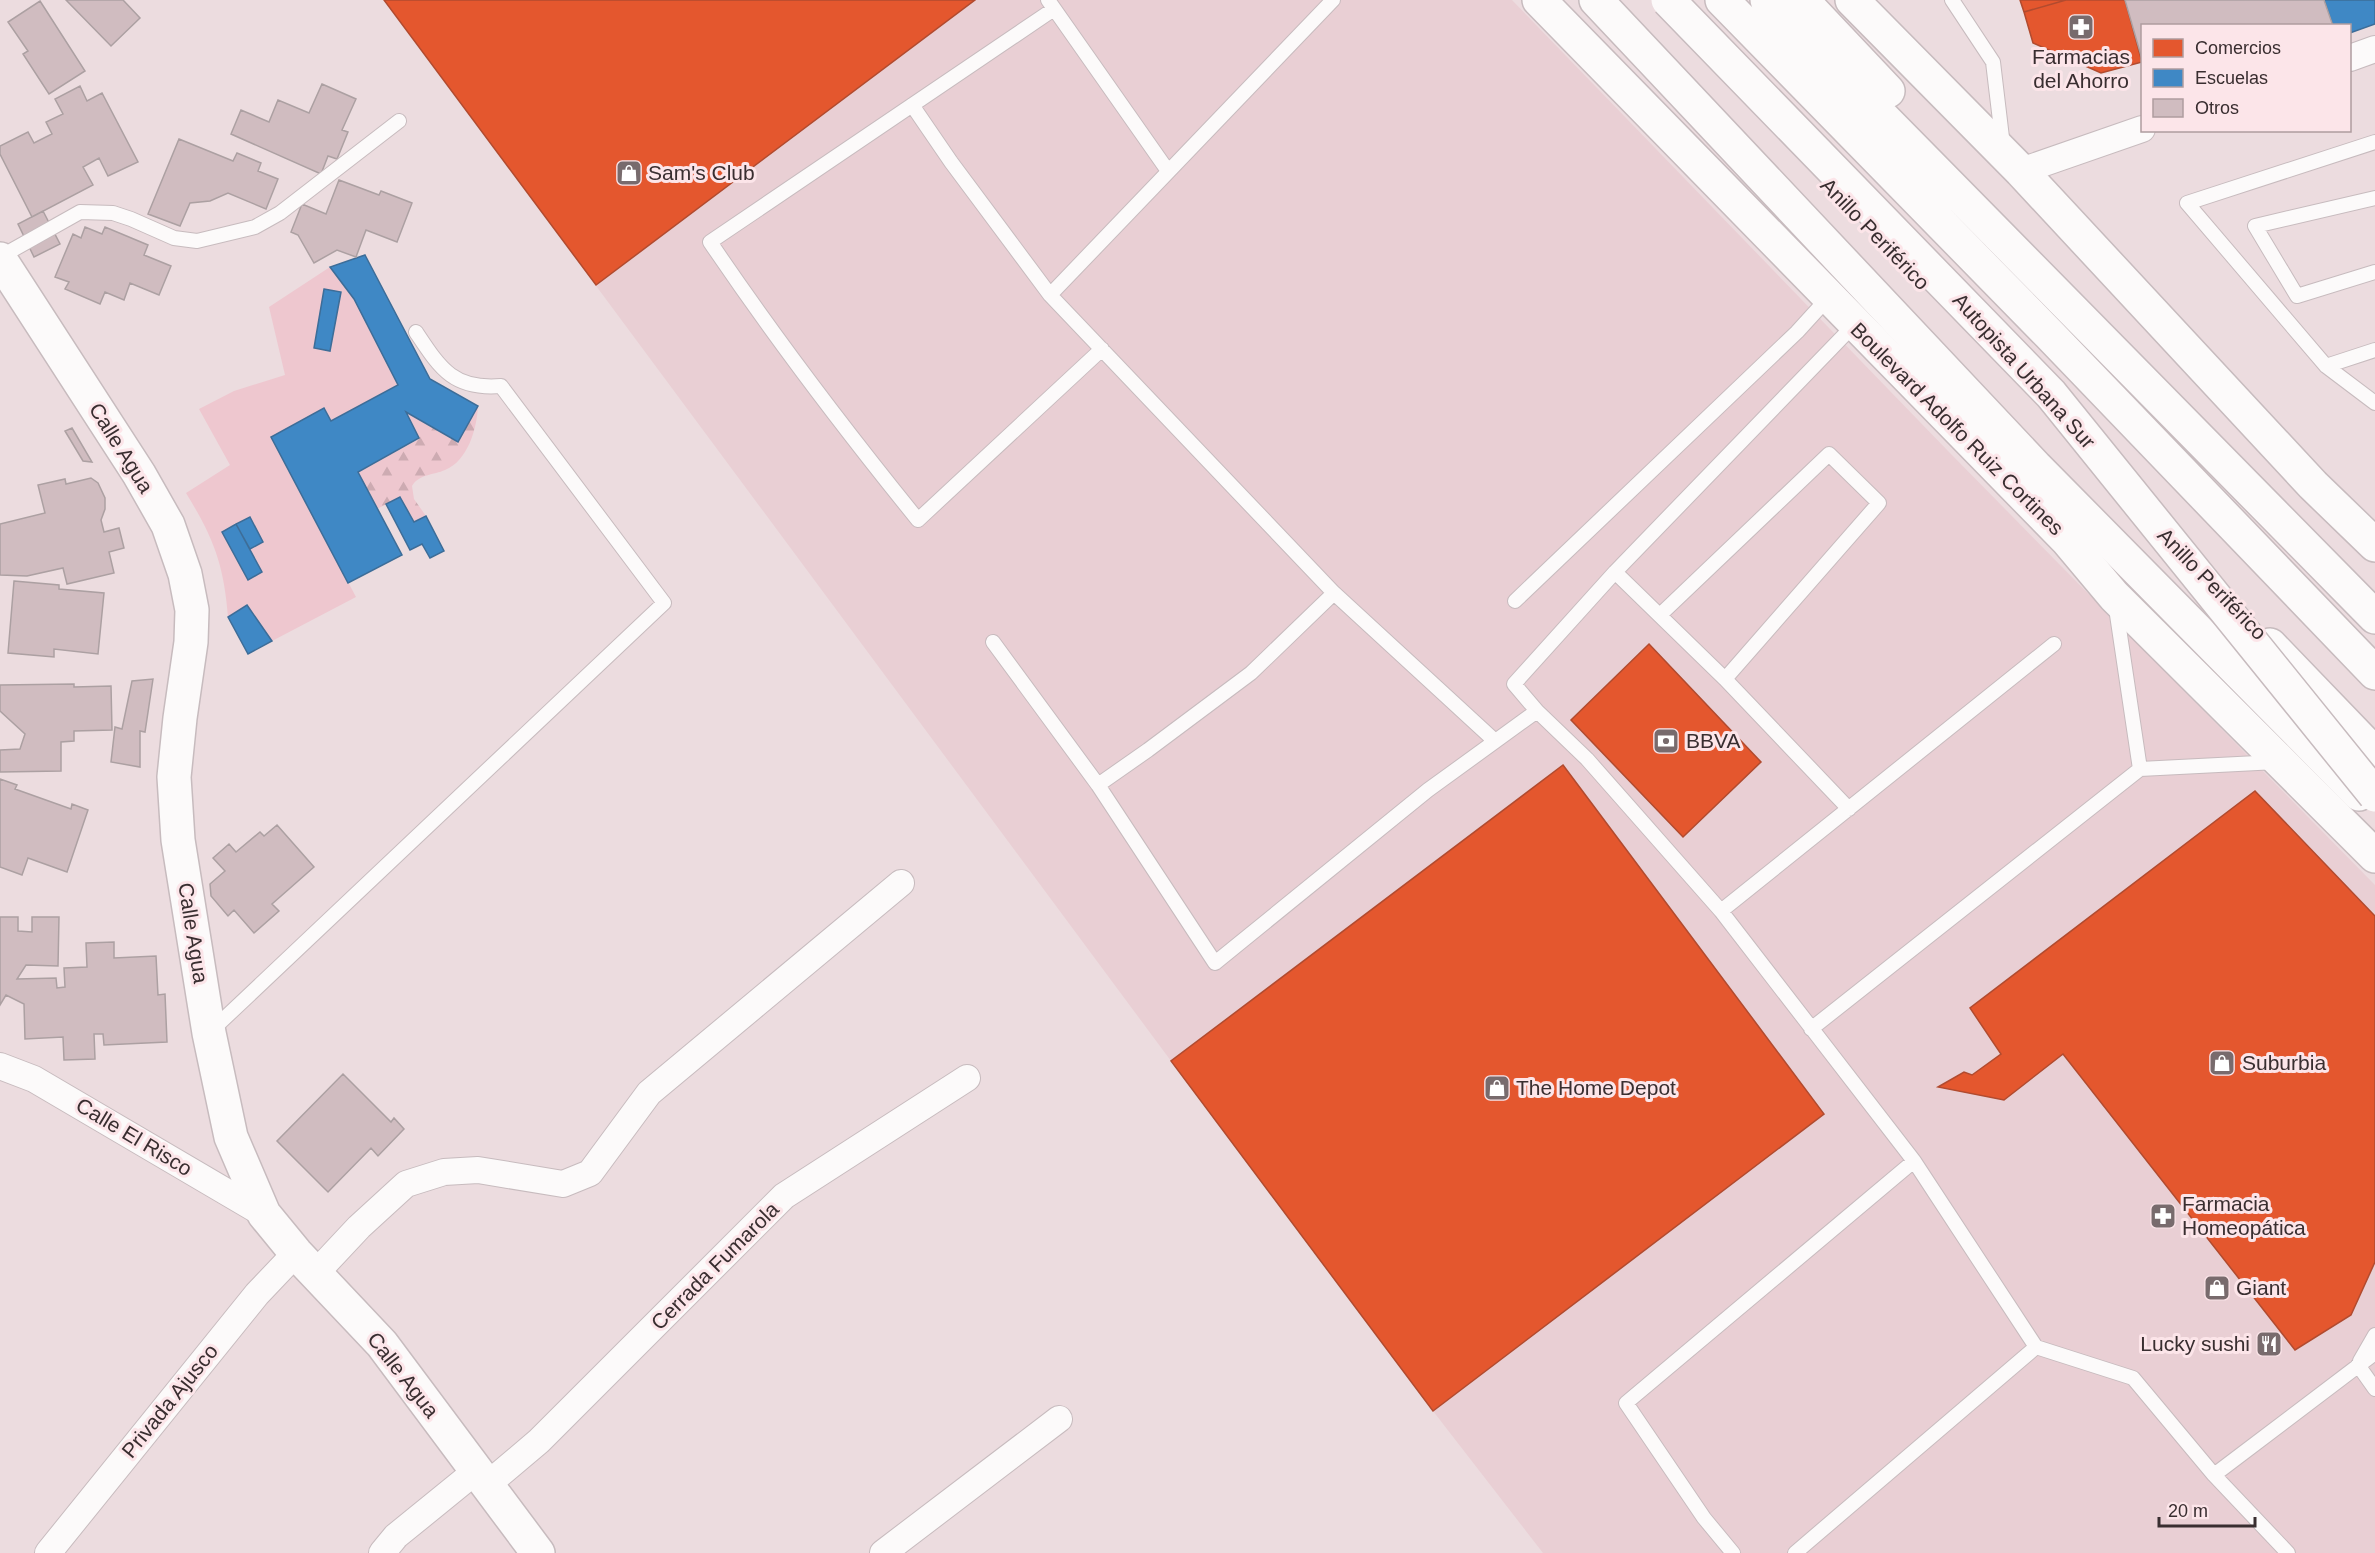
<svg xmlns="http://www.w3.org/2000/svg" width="2375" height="1553" font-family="Arial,sans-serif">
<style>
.built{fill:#e9cfd4}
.green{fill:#eec7cf}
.forest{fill:url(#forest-firs)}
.shops{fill:#e4572e;stroke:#b14b2f;stroke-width:1.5}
.schools{fill:#3f88c5;stroke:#3d6d98;stroke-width:1.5}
.building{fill:#d0bcc0;stroke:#aca0a2;stroke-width:1.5}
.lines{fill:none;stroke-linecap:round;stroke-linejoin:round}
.lane-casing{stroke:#c7bbbe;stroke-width:16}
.street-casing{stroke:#c7bbbe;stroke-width:28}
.secondary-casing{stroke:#c7bbbe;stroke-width:36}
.highway-casing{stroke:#c7bbbe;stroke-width:36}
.lane{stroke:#fcfafa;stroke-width:14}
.street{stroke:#fcfafa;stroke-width:26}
.secondary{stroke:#fcfafa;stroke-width:33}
.highway{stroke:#fcfafa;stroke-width:33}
.highway-bridge-casing{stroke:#c7bbbe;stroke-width:36;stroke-linecap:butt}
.highway-bridge{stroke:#fcfafa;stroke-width:33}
.labels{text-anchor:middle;stroke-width:6;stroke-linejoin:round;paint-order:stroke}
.poi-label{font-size:21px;fill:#392e30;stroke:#fce5e9;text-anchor:start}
.street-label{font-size:21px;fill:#392e30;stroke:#fce5e9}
</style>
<defs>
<pattern id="forest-firs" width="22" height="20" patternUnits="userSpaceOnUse" patternTransform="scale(1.5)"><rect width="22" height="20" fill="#eec7cf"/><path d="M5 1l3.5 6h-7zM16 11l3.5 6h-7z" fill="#cdabb2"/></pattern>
</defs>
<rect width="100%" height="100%" fill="#ecdcdf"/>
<!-- built -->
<path class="built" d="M384,0H1512L1948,451L2375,885V1553H1543L1433,1411L1171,1061Z"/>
<!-- green -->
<path class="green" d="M330,267L354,299L398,385L331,421L324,408L271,437L356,597L272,641L247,605L228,617C224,564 213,537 186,493L230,465L199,409L234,391L285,375L269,307Z"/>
<!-- forest -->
<path class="forest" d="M478,406C477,428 468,461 445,470C434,475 419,474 412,486L414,499L426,516L414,522L400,497L377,509L358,472L419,439L406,412L458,442Z"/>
<!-- shops -->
<path class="shops" d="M384,0H975L596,285Z
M2020,0H2066L2024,12Z
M2066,0H2125L2142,62L2101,73L2033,43L2024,12Z
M1649,644L1761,762L1683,837L1571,720Z
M1563,765L1824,1114L1433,1411L1171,1061Z
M2255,791L2375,916V1262L2351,1315L2295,1350L2063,1054L2004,1100L1938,1087L1964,1072L1972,1075L2001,1054L1970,1008Z"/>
<!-- schools -->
<path class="schools" d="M2324,0H2375V24L2350,33V26H2333Z
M365,255L430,379L478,406L458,442L406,412L419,438L358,472L402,555L348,583L271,437L324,408L331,421L398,385L354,299L330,267Z
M324,289L341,292L330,351L314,348Z
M400,497L414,522L426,516L444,551L430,558L422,544L410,550L386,504Z
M250,517L263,542L250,549L236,524Z
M236,524L262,572L248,580L222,532Z
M247,605L272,641L248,654L228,617Z"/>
<!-- building -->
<path class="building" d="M66,0H123L140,18L111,46Z
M2125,0H2324L2333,26H2142V59Z
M40,1L85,71L49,94L23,54L28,51L8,22Z
M322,84L356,99L342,130L348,132L337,159L328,156L321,174L231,134L241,110L269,122L278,100L309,113Z
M80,86L87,101L102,93L138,162L108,176L99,158L83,167L93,185L32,217L0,154V146L28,132L34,143L52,134L46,122L63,114L55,99Z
M179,139L233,161L237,153L261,163L258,171L278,179L266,209L228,193L210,201L190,203L180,226L148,214Z
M339,180L379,195L381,191L412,203L397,242L366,230L356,257L337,250L314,263L298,235L291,232L302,204L326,214Z
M43,211L60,244L34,257L18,224Z
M85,227L102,234L105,227L148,245L144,255L171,266L159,295L130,283L124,300L105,292L100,304L65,289L69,282L55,277L73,234L81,238Z
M72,428L92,462L83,461L65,431Z
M91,478L98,483L105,498V509L101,520L104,532L119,528L124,548L109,552L114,573L67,584L63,568L27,576L0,575V524L45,513L38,485L65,479L66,484Z
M14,581L59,585V589L104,593L98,654L54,649V657L8,653Z
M153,679L145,732L140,731V767L111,762L115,727L122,729L132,681Z
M74,684V687L111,686L112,730L74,731V741L61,742V771L0,772V750L20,749L25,734L0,711V685Z
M0,779L17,785L15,789L71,809L72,804L88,810L67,872L28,858L22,875L0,867Z
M277,825L314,867L272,904L279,911L254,933L234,910L228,916L211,896L210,884L225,871L213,858L229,844L236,852L260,832L264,836Z
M0,917H18V931L32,932V917H59L58,966L26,965L17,979L56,978L57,988L65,987L64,968L87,967L86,943L114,942V958L156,956L158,995L165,994L167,1042L104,1045L103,1034H94L95,1059L64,1060L63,1037L25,1039L24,1004L6,995L0,1005Z
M343,1074L391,1122L394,1118L404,1129L378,1156L371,1148L328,1192L277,1141Z"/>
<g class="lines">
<!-- lane casing -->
<g class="lane-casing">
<path id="lane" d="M1048,0L1168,171
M1952,0L1993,62L2003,146
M1054,9L710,242C775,338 845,430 918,520L1102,349
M912,105L951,162L1050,295L1334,593L1495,741
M2375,142L2187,203L2326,366L2375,403
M2375,198L2255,226L2297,296L2375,272
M0,257L80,212L113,213L131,219L174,238L197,241L255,227L280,213L399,121
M1050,295L1333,0
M1854,325L1615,572L1514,684L1537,711L1587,759L1721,911L1914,1161L2036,1347L2133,1378L2214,1475L2288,1553
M2326,366L2375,350
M1615,572L1725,679L1849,809
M1334,593L1251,673L1148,750L1098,785L1215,963L1428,790L1537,711
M1515,601L1797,332L1828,298
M2116,608L2140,769
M1661,614L1829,454L1879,503L1725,679
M993,642L1098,785
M1721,911L2054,644
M1811,1029L2140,769L2277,762
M210,1032L664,603L501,386C453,390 440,368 416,332
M2360,1361L2375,1335
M2358,1365L2375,1389
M2214,1475L2375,1353
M1733,1553L1704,1518L1626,1403L1914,1161
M1795,1553L2036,1347"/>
</g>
<!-- street casing -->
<g class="street-casing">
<path id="street" d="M2350,58L2375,49
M2021,171L2142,129
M0,1066L34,1079L264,1214
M315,1274L359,1227L406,1184L444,1172L478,1170L563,1184L590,1173L649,1093L901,883
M487,1485L539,1441L784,1196L967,1078
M48,1553L257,1294L296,1253
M382,1553L396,1536L476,1471
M883,1553L1059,1419"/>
</g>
<!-- secondary casing -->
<g class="secondary-casing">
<path id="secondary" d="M1539,0L2067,540L2114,596L2375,856
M1852,0L2021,171L2313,485L2375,545
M0,259L139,474L168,525L185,574L192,610L191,642L180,718L174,777L178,840L209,1033L231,1137L264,1214L296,1253L382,1344L538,1553"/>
</g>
<!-- highway casing -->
<g class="highway-casing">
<path id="highway" d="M1596,0L2036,467L2359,794
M1722,0L2049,334L2375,673
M1767,0L2375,617
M1802,0L1888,91
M2270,645L2375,754"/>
</g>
<!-- lane -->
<use href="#lane" class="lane"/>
<!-- street -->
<use href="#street" class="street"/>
<!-- secondary -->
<use href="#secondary" class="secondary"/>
<!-- highway -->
<use href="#highway" class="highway"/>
<!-- highway-bridge casing -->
<g class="highway-bridge-casing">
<path id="highway-bridge" d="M1668,0L2051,394L2375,795"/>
</g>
<!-- highway-bridge -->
<use href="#highway-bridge" class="highway-bridge"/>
</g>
<!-- icons -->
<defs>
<g id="pharmacy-square" transform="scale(1.35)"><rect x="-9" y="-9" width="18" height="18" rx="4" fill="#786b6d" stroke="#fce5e9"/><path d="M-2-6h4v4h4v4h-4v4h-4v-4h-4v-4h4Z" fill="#fff"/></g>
<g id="shop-square" transform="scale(1.35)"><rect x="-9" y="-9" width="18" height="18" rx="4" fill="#786b6d" stroke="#fce5e9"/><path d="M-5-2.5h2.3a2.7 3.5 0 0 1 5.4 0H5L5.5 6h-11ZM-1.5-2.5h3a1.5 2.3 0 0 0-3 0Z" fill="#fff"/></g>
<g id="bank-square" transform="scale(1.35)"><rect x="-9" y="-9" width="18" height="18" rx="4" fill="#786b6d" stroke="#fce5e9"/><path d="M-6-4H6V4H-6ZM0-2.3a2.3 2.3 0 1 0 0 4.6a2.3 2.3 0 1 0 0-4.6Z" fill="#fff"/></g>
<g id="restaurant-square" transform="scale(1.35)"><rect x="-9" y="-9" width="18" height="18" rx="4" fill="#786b6d" stroke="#fce5e9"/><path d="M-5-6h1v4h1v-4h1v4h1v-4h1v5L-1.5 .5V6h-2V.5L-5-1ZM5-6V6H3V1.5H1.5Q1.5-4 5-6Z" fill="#fff"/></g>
</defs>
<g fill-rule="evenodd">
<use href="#pharmacy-square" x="2081" y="27"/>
<use href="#shop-square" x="629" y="173"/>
<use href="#bank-square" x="1666" y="741"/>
<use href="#shop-square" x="2222" y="1063"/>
<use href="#shop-square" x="1497" y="1088"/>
<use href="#pharmacy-square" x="2163" y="1216"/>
<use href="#shop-square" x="2217" y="1288"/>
<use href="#restaurant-square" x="2269" y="1344"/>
</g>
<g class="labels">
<!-- poi labels -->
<g class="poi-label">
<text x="2081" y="64" text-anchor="middle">Farmacias<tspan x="2081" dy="24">del Ahorro</tspan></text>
<text x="648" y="180">Sam's Club</text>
<text x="1686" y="748">BBVA</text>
<text x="2242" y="1070">Suburbia</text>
<text x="1516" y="1095">The Home Depot</text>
<text x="2182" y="1211">Farmacia<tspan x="2182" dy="24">Homeopática</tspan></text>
<text x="2236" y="1295">Giant</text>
<text x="2250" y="1351" text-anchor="end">Lucky sushi</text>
</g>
<!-- street labels -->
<g class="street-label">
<text transform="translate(1875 234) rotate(46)" y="7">Anillo Periférico</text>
<text transform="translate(2024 371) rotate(48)" y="7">Autopista Urbana Sur</text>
<text transform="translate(1957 429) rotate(45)" y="7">Boulevard Adolfo Ruiz Cortines</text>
<text transform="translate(121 448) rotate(58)" y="7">Calle Agua</text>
<text transform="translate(2212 584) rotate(46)" y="7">Anillo Periférico</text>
<text transform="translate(193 933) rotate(81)" y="7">Calle Agua</text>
<text transform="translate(134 1137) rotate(31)" y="7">Calle El Risco</text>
<text transform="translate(715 1266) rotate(-45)" y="7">Cerrada Fumarola</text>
<text transform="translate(403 1375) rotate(52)" y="7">Calle Agua</text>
<text transform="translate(170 1401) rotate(-51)" y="7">Privada Ajusco</text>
</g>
</g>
<!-- legend -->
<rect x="2141" y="24" width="210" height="108" fill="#fce5e9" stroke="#ae9c9f" stroke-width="1.5"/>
<rect x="2153" y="39" width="30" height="18" fill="#e4572e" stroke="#ae9c9f" stroke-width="1.5"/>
<text x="2195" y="54" font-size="18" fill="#392e30">Comercios</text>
<rect x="2153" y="69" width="30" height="18" fill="#3f88c5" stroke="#ae9c9f" stroke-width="1.5"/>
<text x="2195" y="84" font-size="18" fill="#392e30">Escuelas</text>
<rect x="2153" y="99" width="30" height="18" fill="#d0bcc0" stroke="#ae9c9f" stroke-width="1.5"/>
<text x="2195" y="114" font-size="18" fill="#392e30">Otros</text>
<!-- scale -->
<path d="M2159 1517v9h96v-9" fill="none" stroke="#392e30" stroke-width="3"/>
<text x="2168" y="1517" font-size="18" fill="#392e30" stroke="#fce5e9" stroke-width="4.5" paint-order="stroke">20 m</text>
</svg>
